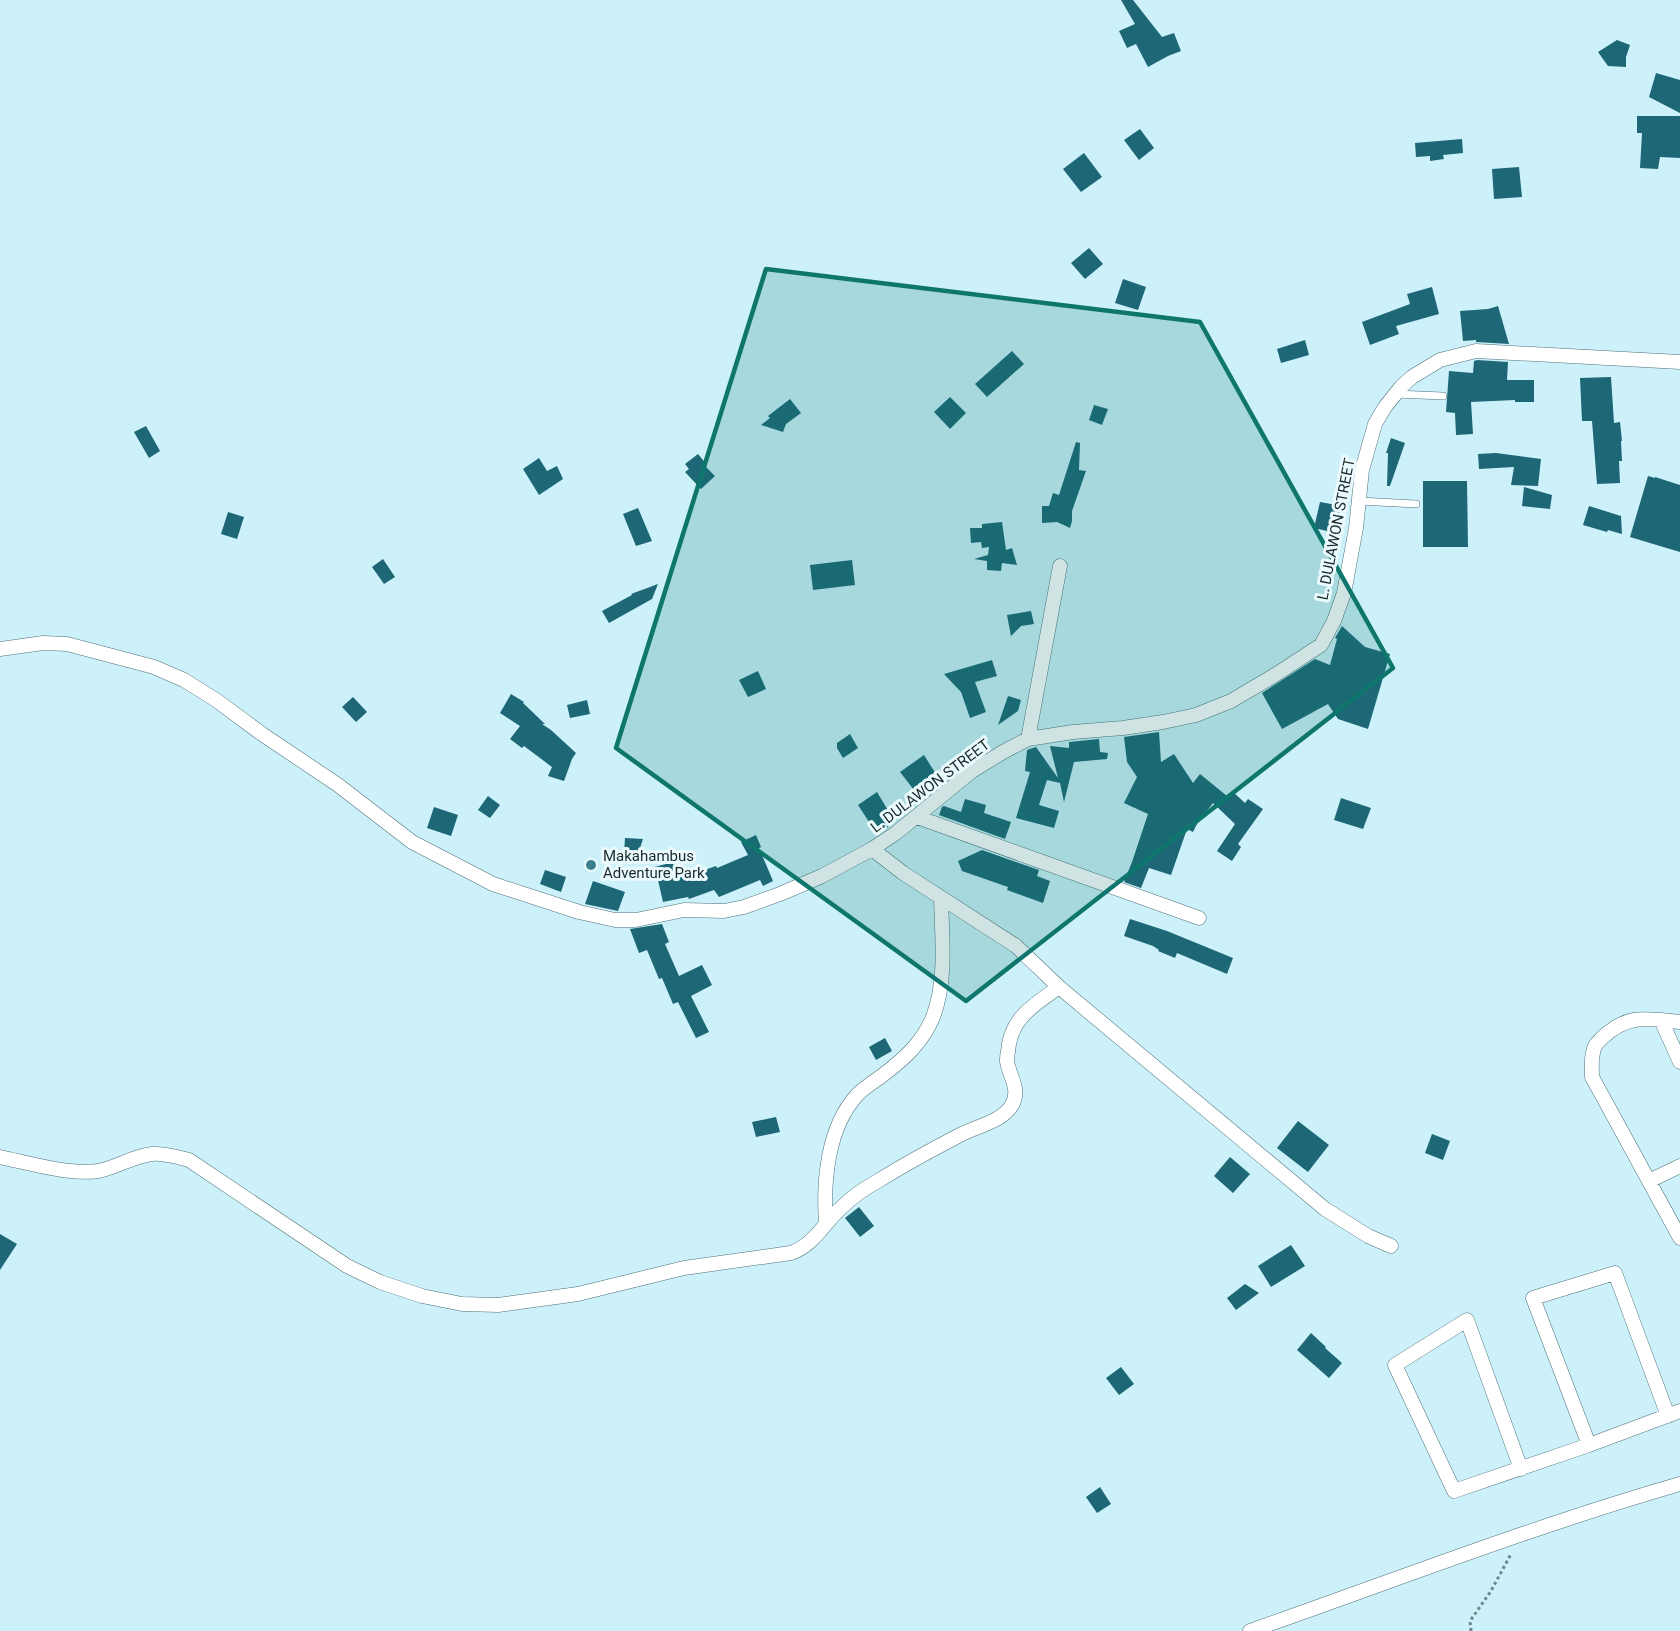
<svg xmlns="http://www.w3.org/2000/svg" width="1680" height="1631" font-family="Roboto,sans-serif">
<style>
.building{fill:#1d6776}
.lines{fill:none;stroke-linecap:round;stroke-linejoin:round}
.lane-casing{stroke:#4e7078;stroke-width:8}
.street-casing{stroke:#4e7078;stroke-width:15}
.path{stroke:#6e878d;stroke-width:3;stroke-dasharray:3 3;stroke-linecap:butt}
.lane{stroke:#fff;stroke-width:7}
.street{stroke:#fff;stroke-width:14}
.marked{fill:#0f766e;fill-opacity:0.2;stroke:#0f766e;stroke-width:4.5;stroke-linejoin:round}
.poi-dot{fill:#3a7e8d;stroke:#ebfafd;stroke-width:2}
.labels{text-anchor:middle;stroke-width:6;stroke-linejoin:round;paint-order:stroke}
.street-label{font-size:15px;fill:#1b292c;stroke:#ebfafd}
.poi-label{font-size:15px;fill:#1b292c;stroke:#ebfafd;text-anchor:start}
</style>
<rect width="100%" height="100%" fill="#ccf1fa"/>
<!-- building -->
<path class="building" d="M1121,0H1133L1162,37L1174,33L1181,51L1168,56L1148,67L1136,44L1127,48L1119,31L1135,24Z
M1617,40L1630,45L1626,57V67L1608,66L1598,52Z
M1656,73L1680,80V113L1649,97Z
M1637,116H1680V158L1660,157L1658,169L1640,168L1642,133H1637Z
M1140,129L1154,148L1139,160L1124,140Z
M1462,139L1463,153L1443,155L1444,159L1430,161V156L1416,157L1415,143Z
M1084,153L1102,177L1081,192L1063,169Z
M1519,167L1522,197L1494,199L1492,169Z
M1089,248L1103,264L1085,279L1071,263Z
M1123,279L1146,287L1138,310L1115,303Z
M1432,287L1439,314L1396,326L1399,334L1370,345L1362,322L1410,304L1407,294Z
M1498,306L1509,344L1476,342V340L1463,341L1460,311L1488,309Z
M1305,340L1309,355L1281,363L1277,349Z
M1012,351L1024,364L987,397L975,384Z
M1477,360L1508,362L1507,380H1534V402H1515V400L1471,402L1473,434L1456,435L1455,413L1446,412L1449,371L1473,373L1474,361Z
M1611,377L1614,423L1620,422L1622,441H1621L1622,461H1619L1620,483L1597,484L1592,421H1582L1580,378Z
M950,397L966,413L950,429L934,412Z
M790,399L801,413L786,424L783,432L761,425L770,418L768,416Z
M1094,405L1108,409L1102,425L1089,420Z
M146,426L160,451L149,458L134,432Z
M1391,438L1405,443L1390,486H1387L1388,453H1386Z
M1076,442L1080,443L1079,470L1086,471L1072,511V521L1070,528L1057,522L1042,523V506H1049L1053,493L1059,495Z
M1496,453L1541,459L1538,486L1511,485L1514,467L1479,469L1478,454Z
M698,454L707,465L705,466L715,476L701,489L685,472L689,469L685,464Z
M539,458L547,471L557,466L563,479L539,495L523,469Z
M1648,476L1655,478V477L1680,485V552L1630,537Z
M1423,481H1467L1468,547H1423Z
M1524,487L1552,495L1550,509L1522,506Z
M1320,502L1342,506L1336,533L1314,528Z
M1589,506L1621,516L1622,534L1608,530L1607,532L1583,525Z
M638,508L652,541L636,546L623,514Z
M228,512L244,517L237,539L221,534Z
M1002,522L1006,550L1012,548L1017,565L1002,563L1001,571L987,570V561L974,559L988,555L989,547L982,548L981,542L971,543L970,528H982V524Z
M383,559L395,577L384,584L372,567Z
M852,560L855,585L813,590L810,565Z
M658,584L652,599L609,623L602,611L632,595L631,594Z
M1031,611L1034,624L1021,626L1011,636L1007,615Z
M1342,626L1365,647L1390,654L1368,729L1338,719L1328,704L1282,729L1262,693L1315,659L1330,665L1337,639L1335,638Z
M992,660L997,676L975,682L986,712L970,718L961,692L944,674Z
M758,671L766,689L748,697L739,680Z
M511,694L524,702L523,703L545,724H542L551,730L576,753L572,759L564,781L548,776L552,767L524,746L522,748L510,739L520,726L500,713Z
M1008,696L1021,700L1018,711L998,725Z
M353,697L367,712L356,722L342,707Z
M587,700L590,714L570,718L567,705Z
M1159,732L1161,762L1174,754L1193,783L1200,774L1227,796L1232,791L1245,803L1248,799L1263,809L1238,844L1241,847L1232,861L1217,851L1235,824L1213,803L1198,822L1193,832L1187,829L1171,875L1149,868L1141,888L1124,882L1132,862L1148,814L1124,803L1137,777L1127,762L1124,737Z
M850,734L858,748L843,758L837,748V743Z
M1099,739L1100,752L1108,753L1107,759L1074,762L1064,802L1060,783L1047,780L1039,805L1059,811L1054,828L1016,818L1030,772L1025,771L1027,750L1036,747L1058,778L1050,746L1069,748V742Z
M924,755L936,774L914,790L900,772Z
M877,792L895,822L879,833L874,823L871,825L858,805Z
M488,796L500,805L490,818L478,810Z
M1341,798L1371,808L1363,829L1334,820Z
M965,799L986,805L984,813L1011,822L1005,839L939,815L942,807L944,806L961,812Z
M434,807L458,815L451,836L427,828Z
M756,835L761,847L759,848L773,881L763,886L760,880L719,897L714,890L689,899L688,897L663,902L655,867L673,862L676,871L682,869L684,877L716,866L717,868L748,855L741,842Z
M625,838L643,839L638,854L624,853Z
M982,850L1039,870L1037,876L1050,881L1043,903L1007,890L1008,887L962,871L958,861Z
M545,870L566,877L561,892L540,884Z
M593,881L625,892L618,911L585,904Z
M1130,919L1167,931L1233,958L1227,974L1177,953L1175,958L1158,951L1159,950L1153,946L1124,936Z
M662,924L669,942L665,944L679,976L702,965L712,985L691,996L709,1032L696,1038L678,1002L673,1004L662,978L659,979L647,950L639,953L630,929Z
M885,1038L892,1051L876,1060L869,1047Z
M776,1117L780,1132L756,1137L752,1122Z
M1298,1121L1329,1145L1308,1172L1277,1148Z
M1432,1134L1450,1141L1443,1160L1425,1153Z
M1230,1157L1250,1174L1233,1193L1214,1176Z
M859,1207L874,1226L860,1237L845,1218Z
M0,1234L17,1244L0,1270Z
M1291,1245L1305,1266L1271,1287L1258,1266Z
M1245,1284L1259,1293L1236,1310L1227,1298Z
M1311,1333L1326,1347L1325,1348L1342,1363L1329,1378L1297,1350Z
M1121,1367L1134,1384L1119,1395L1106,1378Z
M1100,1487L1111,1504L1097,1513L1086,1497Z"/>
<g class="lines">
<!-- lane casing -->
<g class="lane-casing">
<path id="lane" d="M1395,394L1443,396
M1359,501L1416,504"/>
</g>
<!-- street casing -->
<g class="street-casing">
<path id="street" d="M0,649L43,643L67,644L154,667L184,680L216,700L262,734L338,785L412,842L493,884L579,912L615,920H636L684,910L724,911L744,907L780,894L822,876L872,849L896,833L972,771L1003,752L1028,739L1073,732L1123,728L1163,722L1196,715L1231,701L1275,675L1321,645L1334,621L1344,593L1356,528L1362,470L1375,424L1385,407L1401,387L1412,377L1440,360L1476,351L1680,362
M1028,739L1060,566
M917,817L1199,918
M872,849L903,873L1016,946L1059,987L1325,1209L1368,1236L1391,1246
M1661,1020L1680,1062
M1680,1022C1647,1019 1629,1013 1603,1037C1598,1042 1594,1045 1593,1053C1591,1060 1592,1069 1592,1077L1680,1238
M0,1157C29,1163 69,1175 98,1171C116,1168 133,1156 152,1154C164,1153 177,1157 189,1160L347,1266L380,1282L422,1296L462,1304L498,1305L578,1294L684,1268L791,1253C814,1245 824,1223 841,1208C852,1197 865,1188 878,1181C905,1164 933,1149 962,1134C978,1126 1003,1121 1012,1105C1021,1089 1009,1076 1007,1061C1007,1058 1007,1055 1008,1052C1010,1018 1034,1005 1059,987
M1649,1181L1680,1166
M826,1224C823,1182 827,1127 858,1094C865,1087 875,1081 883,1075C904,1059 923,1042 933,1017C947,980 942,937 941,899
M1589,1445L1533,1298L1615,1273L1668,1416
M1521,1469L1467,1320L1395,1365L1454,1491L1589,1445L1680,1411
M1250,1631C1393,1581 1534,1526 1680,1484"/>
</g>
<!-- path -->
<path class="path" d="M1471,1631L1470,1621L1491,1591L1511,1554"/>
<!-- lane -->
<use href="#lane" class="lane"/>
<!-- street -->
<use href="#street" class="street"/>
</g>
<!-- marked area -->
<path class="marked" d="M766,269L1200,322L1393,668L966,1001L616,748Z"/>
<!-- markers -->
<circle class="poi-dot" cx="591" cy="865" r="6"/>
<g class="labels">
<!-- street labels -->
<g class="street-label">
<text transform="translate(1336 529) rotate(-79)" y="5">L. DULAWON STREET</text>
<text transform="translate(930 786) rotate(-37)" y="5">L. DULAWON STREET</text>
</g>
<!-- poi labels -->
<g class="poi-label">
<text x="603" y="861">Makahambus<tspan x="603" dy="17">Adventure Park</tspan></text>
</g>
</g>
</svg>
